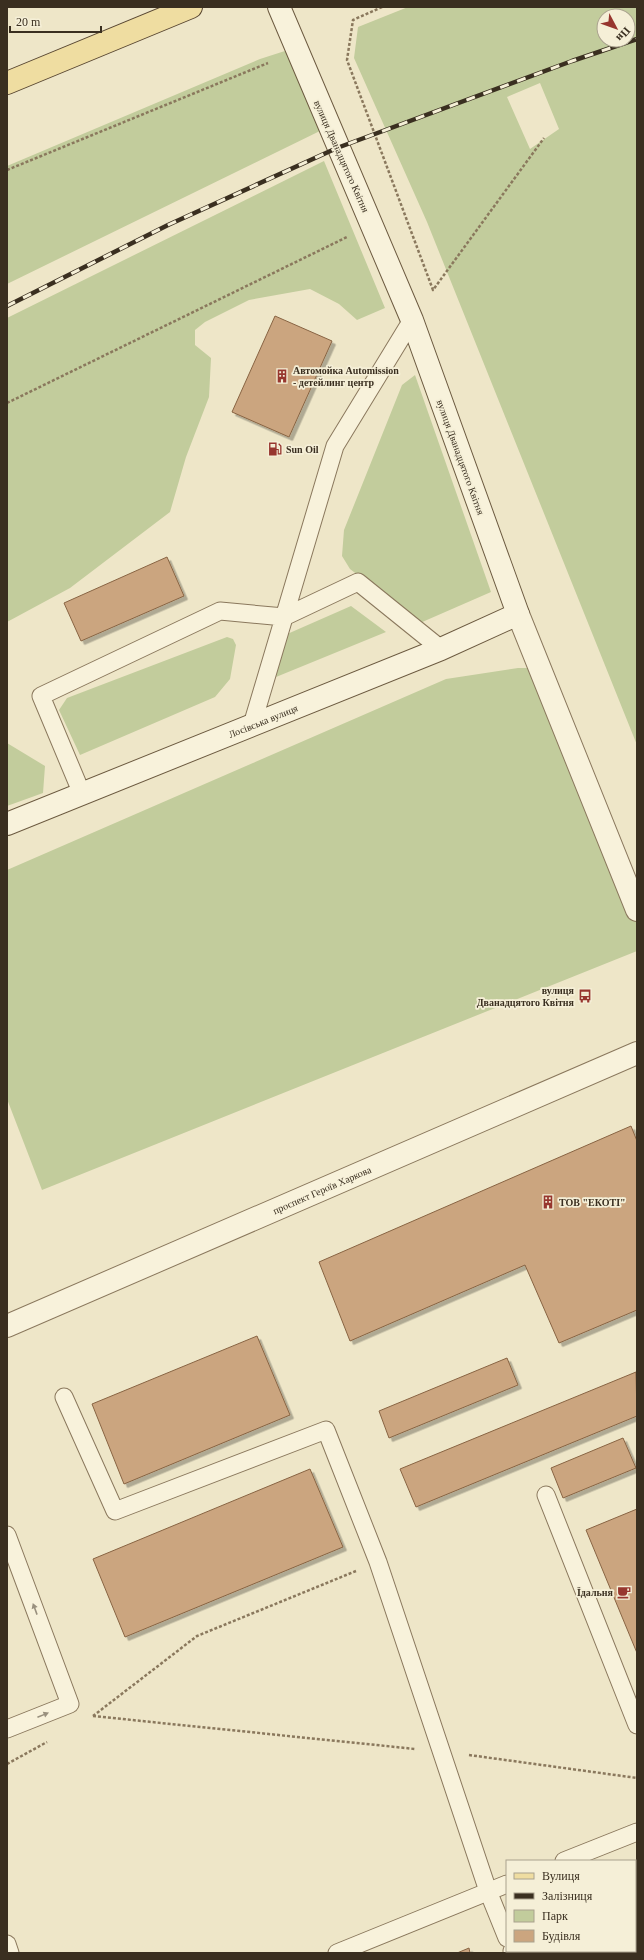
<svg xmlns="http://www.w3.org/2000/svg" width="644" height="1960" font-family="Georgia,serif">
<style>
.green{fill:#c2cc9c;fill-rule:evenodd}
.building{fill:#cba57f;stroke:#886443;filter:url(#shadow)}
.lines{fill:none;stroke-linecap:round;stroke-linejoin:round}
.service-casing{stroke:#8a785d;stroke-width:19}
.tertiary-casing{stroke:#8a785d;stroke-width:24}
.secondary-casing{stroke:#6c5a40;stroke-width:24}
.primary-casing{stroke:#584631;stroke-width:24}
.path{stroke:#8a785d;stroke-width:2.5;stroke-dasharray:3 2;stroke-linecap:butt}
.service{stroke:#f8f2db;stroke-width:17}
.tertiary{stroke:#f8f2db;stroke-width:22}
.secondary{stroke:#f8f2db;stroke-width:22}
.primary{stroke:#efdda1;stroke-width:22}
.rail-casing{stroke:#3a2f20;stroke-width:4.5}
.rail{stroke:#f5efd7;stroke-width:3;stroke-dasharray:9;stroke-linecap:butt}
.oneway{fill:#99907e}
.labels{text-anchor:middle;stroke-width:3.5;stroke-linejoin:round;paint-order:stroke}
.street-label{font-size:10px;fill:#3a2f20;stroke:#f5efd7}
.poi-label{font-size:10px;font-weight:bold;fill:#3a2f20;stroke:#f5efd7;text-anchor:start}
</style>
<defs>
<filter id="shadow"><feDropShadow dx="3.5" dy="3.5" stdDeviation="0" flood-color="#0004"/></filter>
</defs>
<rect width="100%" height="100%" fill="#eee6c8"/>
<!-- green -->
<path class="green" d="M408,7H637V745L427,222L354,58L358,27ZM604,16H628V40H604ZM540,83L559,129L530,149L507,97Z
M288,50L324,129L7,284V166L260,59Z
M324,161L385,308L357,320L339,304L310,289L249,300L205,322L195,330V345L211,358L209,397L186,457L170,512L70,588L7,622V318Z
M415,375L491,592L420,623L350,569L342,556L344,530L402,385Z
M351,606L386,632L276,677L285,635Z
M227,637L233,639L236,645L230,679L215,697L80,755L59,710L67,698Z
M518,668H539L637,910V951L42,1190L7,1099V870L446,679Z
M7,743L45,766L43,793L7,806Z"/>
<!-- building -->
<path class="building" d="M275,316L332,341L289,437L232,412Z
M167,557L184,596L81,641L64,603Z
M631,1126L637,1141V1310L559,1343L525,1265L350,1341L319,1262Z
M257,1336L290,1415L124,1484L92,1404Z
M507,1358L518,1385L389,1438L379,1411Z
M636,1372L637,1416L416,1507L400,1469Z
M623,1438L636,1468L563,1498L551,1468Z
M310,1469L343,1547L125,1637L93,1559Z
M637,1509V1653L586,1530Z
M637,1866V1953H608L607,1951H635V1867Z
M469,1948L470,1953H457Z"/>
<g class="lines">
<!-- service casing -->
<g class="service-casing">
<path id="service" d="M252,725L335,446L412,320
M82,794L41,696L220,611L284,617L358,582L441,649
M64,1397L115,1511L326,1430L378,1562L488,1891L507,1938
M546,1495L637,1725
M7,1535L70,1704L7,1729
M564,1861L637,1832
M7,1944L10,1953
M512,1951L513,1953
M337,1953L507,1884"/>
</g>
<!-- tertiary casing -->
<g class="tertiary-casing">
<g id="tertiary">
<path d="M518,614L637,910"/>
<path id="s1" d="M7,1326L637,1053"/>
</g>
</g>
<!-- secondary casing -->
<g class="secondary-casing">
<g id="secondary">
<path id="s2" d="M7,824L441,649L518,614L412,320L279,7"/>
</g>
</g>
<!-- primary casing -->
<g class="primary-casing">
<path id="primary" d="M7,83L191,7"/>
</g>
<!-- path -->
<path class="path" d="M382,7L353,20L347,60L433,290L544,138
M7,170L268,63
M7,403L347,237
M93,1716L415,1749
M93,1716L197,1636L356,1571
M469,1755L637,1778
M7,1764L47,1742"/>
<!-- service -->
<use href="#service" class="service"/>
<!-- tertiary -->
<use href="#tertiary" class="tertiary"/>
<!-- secondary -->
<use href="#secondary" class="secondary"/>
<!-- primary -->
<use href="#primary" class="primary"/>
<!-- rail casing -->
<g class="rail-casing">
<path id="rail" d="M7,306L168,225L337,148L572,61L637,39"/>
</g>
<!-- rail -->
<use href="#rail" class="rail"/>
</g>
<!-- one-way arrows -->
<defs><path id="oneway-solid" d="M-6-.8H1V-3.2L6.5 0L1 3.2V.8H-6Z"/></defs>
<g class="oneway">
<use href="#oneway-solid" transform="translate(35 1609) rotate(-110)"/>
<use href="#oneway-solid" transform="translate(43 1715) rotate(-22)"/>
</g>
<!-- icons -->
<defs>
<g id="building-bare" transform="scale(1.08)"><path d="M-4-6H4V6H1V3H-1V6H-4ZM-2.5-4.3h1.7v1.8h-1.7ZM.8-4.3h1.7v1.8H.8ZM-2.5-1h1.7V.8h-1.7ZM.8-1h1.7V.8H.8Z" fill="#97362e" stroke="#f5efd7" stroke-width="2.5" paint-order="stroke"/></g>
<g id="fuel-bare" transform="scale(1.08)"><path d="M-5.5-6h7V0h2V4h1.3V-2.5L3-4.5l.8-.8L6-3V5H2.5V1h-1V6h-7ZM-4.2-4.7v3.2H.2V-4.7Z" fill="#97362e" stroke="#f5efd7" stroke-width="2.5" paint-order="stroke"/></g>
<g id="bus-bare" transform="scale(1.08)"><path d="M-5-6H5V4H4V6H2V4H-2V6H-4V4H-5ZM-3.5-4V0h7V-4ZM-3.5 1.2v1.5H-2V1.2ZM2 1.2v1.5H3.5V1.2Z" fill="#97362e" stroke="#f5efd7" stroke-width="2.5" paint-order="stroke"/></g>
<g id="cafe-bare" transform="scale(1.08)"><path d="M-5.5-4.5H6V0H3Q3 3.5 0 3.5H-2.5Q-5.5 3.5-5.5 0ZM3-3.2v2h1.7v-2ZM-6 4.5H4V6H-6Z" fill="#97362e" stroke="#f5efd7" stroke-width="2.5" paint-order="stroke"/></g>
</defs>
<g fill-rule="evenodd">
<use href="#building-bare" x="282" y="376"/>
<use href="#fuel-bare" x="275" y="449"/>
<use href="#bus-bare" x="585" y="996"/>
<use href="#building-bare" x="548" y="1202"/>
<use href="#cafe-bare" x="624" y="1592"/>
</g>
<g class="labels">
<!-- street labels -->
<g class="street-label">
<text transform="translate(342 156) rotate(66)" y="4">вулиця Дванадцятого Квітня</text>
<text transform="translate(461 457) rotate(70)" y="4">вулиця Дванадцятого Квітня</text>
<text dy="4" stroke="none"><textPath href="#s2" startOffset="276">Лосівська вулиця</textPath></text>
<text dy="4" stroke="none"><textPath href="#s1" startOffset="343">проспект Героїв Харкова</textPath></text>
</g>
<!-- poi labels -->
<g class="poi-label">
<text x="293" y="374">Автомойка Automission<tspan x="293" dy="12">- детейлинг центр</tspan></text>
<text x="286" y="453">Sun Oil</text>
<text x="574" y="994" text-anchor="end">вулиця<tspan x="574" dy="12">Дванадцятого Квітня</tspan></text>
<text x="559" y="1206">ТОВ "ЕКОТI"</text>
<text x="613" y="1596" text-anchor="end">Їдальня</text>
</g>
</g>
<!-- border -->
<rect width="644" height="1960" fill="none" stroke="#3a2f20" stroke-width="16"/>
<!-- legend -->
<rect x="506" y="1860" width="130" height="92" fill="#f5efd7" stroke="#aaa28e"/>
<rect x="514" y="1873" width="20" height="6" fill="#efdda1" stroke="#aaa28e"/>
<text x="542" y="1880" font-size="12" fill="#3a2f20">Вулиця</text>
<rect x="514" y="1893" width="20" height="6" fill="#3a2f20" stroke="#aaa28e"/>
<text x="542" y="1900" font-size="12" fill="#3a2f20">Залізниця</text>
<rect x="514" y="1910" width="20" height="12" fill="#c2cc9c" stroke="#aaa28e"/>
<text x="542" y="1920" font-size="12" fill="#3a2f20">Парк</text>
<rect x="514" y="1930" width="20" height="12" fill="#cba57f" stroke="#aaa28e"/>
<text x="542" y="1940" font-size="12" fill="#3a2f20">Будівля</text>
<!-- north arrow -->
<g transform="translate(616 28) rotate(131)"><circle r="19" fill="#f5efd7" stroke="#aaa28e"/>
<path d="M0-3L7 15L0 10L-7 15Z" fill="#97362e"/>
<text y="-6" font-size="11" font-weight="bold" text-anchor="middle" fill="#3a2f20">Пн</text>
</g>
<!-- scale -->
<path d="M10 26v6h91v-6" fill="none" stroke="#3a2f20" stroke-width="2"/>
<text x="16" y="26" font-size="12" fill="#3a2f20" stroke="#f5efd7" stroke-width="3" paint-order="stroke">20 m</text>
</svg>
